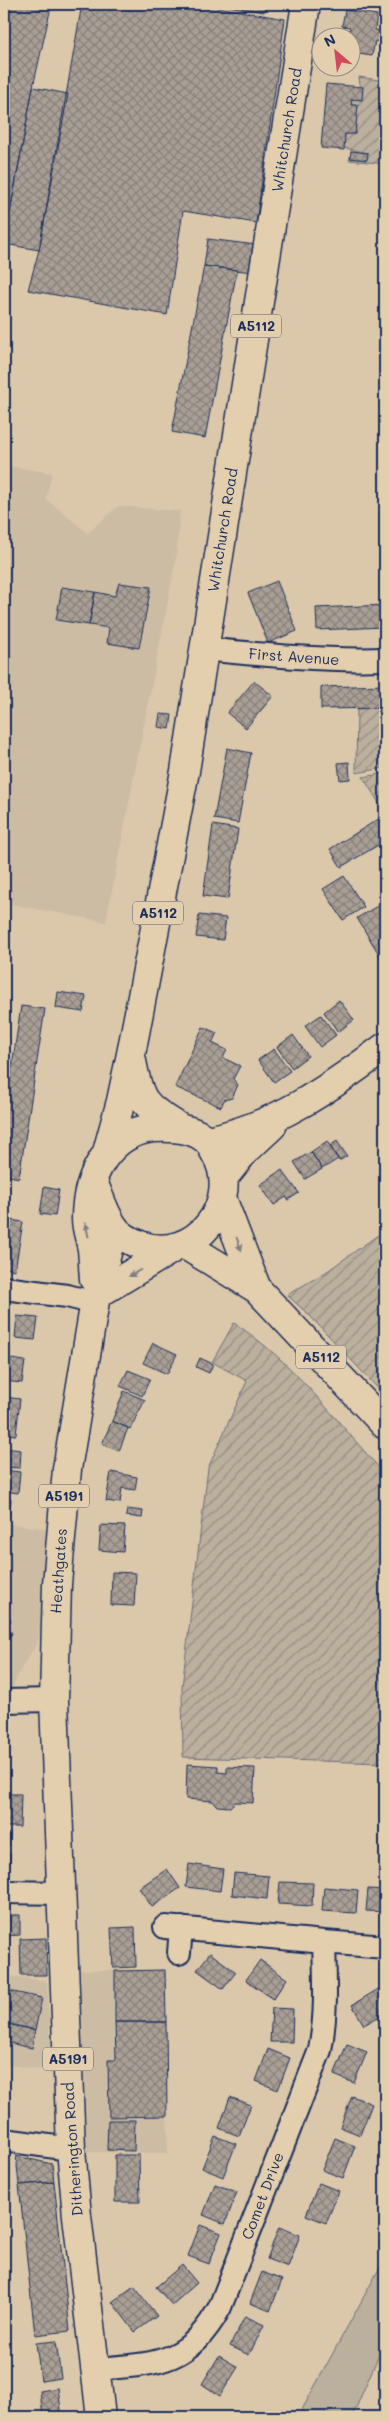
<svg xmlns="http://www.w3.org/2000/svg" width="389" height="2421" font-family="Mali,sans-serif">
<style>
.built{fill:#ccbca4}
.green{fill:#bbaf9d;stroke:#6b6f7e}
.garden{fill:url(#garden-furrows);stroke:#6b6f7e}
.building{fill:url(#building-cross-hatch);stroke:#1b2f5e}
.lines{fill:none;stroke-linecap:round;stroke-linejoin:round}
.minor-casing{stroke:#1b2f5e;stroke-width:26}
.major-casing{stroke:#1b2f5e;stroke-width:31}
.minor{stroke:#e3cead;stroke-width:22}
.major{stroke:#e3cead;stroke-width:28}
.oneway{fill:#7f7e86}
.labels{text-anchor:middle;stroke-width:4.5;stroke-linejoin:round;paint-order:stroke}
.shield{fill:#e3cead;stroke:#575f76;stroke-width:1}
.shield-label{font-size:14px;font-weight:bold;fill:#1b2f5e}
.street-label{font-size:15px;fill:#1b2f5e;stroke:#e3cead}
</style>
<defs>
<pattern id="garden-furrows" width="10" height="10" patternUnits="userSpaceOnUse" patternTransform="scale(1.25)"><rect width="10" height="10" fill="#bbaf9d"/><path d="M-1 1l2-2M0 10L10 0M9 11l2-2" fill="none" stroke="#978f83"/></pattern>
<pattern id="building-cross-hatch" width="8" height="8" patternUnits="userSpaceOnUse" patternTransform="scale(1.25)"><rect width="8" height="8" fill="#a99f95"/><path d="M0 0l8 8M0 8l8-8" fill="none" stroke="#89827d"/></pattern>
</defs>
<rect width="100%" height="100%" fill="#dbc8aa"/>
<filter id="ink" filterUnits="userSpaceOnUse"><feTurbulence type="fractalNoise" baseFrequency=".02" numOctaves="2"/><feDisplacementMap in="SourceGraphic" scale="10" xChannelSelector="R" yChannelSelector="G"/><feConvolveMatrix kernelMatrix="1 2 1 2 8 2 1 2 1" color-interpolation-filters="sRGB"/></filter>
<g filter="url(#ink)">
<!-- built -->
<path class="built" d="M4,465L52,473L46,499L88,533L118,506L180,511L176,559L106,922L4,903Z
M4,1523L50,1529L39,1640L22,1667L11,1691L4,1689Z
M80,1970H165L168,2153L87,2152Z
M4,1975L47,1981L52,2071L4,2064Z"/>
<!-- green -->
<path class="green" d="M385,2258V2341L352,2417H298Z"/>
<!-- garden -->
<path class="garden" d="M359,77L385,81V164L349,160L350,158L366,160L368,153L344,148L345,134H355L358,105H351L352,99L362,100Z
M385,708V768L356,773L357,709Z
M385,773V813L363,777Z
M385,1230V1396L310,1316L287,1295L326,1272Z
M234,1323C295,1362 336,1422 385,1474V1763L183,1757L182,1687L208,1468L247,1381L212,1362Z"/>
<!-- building -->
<path class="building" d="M4,4H35L51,7L33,87L4,246Z
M82,4H200L285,19L256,223L183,211L167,315L28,290L39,250Z
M215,4H265L264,12Z
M345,10L377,15L375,30L385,32V55L382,54L383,43L375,41L372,56L352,53V38H340L341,35L349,36L350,27L342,26Z
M326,84L363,87L362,100L352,99L351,105H358L355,134H345L344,150L321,148Z
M33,87L68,94L39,250L4,244Z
M351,151L368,153L367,160L350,158Z
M208,239L256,245L252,272L204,266Z
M204,266L237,270L205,438L172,432Z
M277,581L297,631L268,643L248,593Z
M119,583L151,587L139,648L107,643L109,628L89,625L95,592L115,596Z
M62,587L95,592L89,625L56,620Z
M385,605V627L317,630L316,608Z
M254,681L273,696L246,728L227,713Z
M385,685V708L321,709V687Z
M160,714L172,715L170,729L158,727Z
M227,748L251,753L238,823L214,819Z
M349,762L350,779L340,780L338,763Z
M385,815V841L341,867L330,849Z
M213,825L238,829L228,899L203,896Z
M344,876L364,907L343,920L323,889Z
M379,905L385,915V964L357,918Z
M199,915L226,918L223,940L196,937Z
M58,992L86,996L83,1012L56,1008Z
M339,1000L354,1020L338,1032L324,1012Z
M21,1006L45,1009L19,1178L4,1175V1120Z
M321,1015L336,1035L320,1047L305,1026Z
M203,1027L217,1033L212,1043L227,1050L223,1058L240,1066L233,1079L238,1085L232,1098L224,1100L221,1107L175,1087Z
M293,1035L308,1056L292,1068L277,1047Z
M274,1049L290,1071L274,1082L258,1060Z
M327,1141L338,1159L322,1169L311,1152Z
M337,1141L347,1156L339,1161L330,1146Z
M311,1152L322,1169L305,1179L294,1162Z
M282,1170L299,1193L288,1200L286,1197L274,1205L260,1185Z
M44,1187L59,1190L55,1216L40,1214Z
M4,1219L23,1222L15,1270L4,1268Z
M17,1316L38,1318L35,1340L15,1338Z
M153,1343L177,1354L167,1374L143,1363Z
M4,1358L25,1361L22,1383L4,1381Z
M200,1358L213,1364L209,1373L196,1367Z
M128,1370L150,1379L142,1396L120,1386Z
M124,1391L145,1400L130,1429L112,1421Z
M4,1397L20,1399L16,1435L4,1434Z
M112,1421L128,1428L119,1451L102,1444Z
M4,1448L21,1450L20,1468L4,1467Z
M4,1470L20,1472L18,1493L4,1491Z
M111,1472L137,1477L135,1490L122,1488L120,1503L106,1501Z
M4,1498L11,1499L8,1521H4Z
M127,1509L143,1511L142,1518L126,1516Z
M101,1525L125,1526L123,1552L99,1550Z
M112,1572L136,1573L134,1606L111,1605Z
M4,1606L11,1621L7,1623L12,1634L8,1637L4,1628Z
M187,1764L218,1766V1772L227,1773V1767L255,1768L253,1803L235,1802L230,1807L217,1806L213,1801L186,1799Z
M4,1794H21L20,1827H4Z
M4,1833L10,1834L9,1846L4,1845Z
M4,1853L10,1854L9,1878L4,1877Z
M189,1864L223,1869L220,1891L186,1887Z
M167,1869L180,1888L152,1907L139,1888Z
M234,1873L269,1876L267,1899L232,1895Z
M280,1882L313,1883L312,1906L278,1904Z
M324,1887L358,1890L356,1913L322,1911Z
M368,1889L385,1890V1912L366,1911Z
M4,1915H20V1935L4,1936Z
M135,1927L136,1967L113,1968L111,1928Z
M46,1938L47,1975H21L20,1939Z
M210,1953L236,1972L223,1989L197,1970Z
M260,1960L287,1979L273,1999L246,1980Z
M165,1970L166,2022H115V1971Z
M380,1988L385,1996V2013L364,2025L352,2005Z
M4,1990L42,1998L35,2030L4,2023Z
M272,2008L293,2009L292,2042H270Z
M115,2022H166L167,2116L109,2117L108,2060H116Z
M4,2023L35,2030L32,2048L4,2042Z
M347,2044L367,2052L354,2083L334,2075Z
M268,2049L290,2058L278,2090L256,2081Z
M352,2096L372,2104L360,2135L340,2127Z
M230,2097L251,2105L239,2136L219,2128Z
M108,2120H135L134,2151L107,2150Z
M215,2136L236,2144L223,2177L202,2168Z
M335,2138L355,2146L343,2178L322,2170Z
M115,2155H139L140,2202H115Z
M16,2156L52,2164L54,2182L19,2185Z
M54,2182L70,2331L35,2335L19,2185Z
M319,2183L339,2191L326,2223L306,2215Z
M215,2184L237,2192L225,2224L203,2215Z
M200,2225L221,2233L209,2264L188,2256Z
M279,2227L300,2235L288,2267L267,2259Z
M182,2265L197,2283L172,2305L156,2287Z
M262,2272L282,2280L270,2311L250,2303Z
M134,2286L157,2316L135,2332L112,2302Z
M245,2316L264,2325L249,2355L230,2346Z
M56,2341L61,2378L41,2381L36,2343Z
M219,2356L238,2367L220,2396L202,2384Z
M58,2388L62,2417H43L40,2391Z"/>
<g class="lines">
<!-- minor casing -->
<g class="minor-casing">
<path id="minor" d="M203,649C264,655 324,661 385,659
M4,1288L67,1296L95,1303
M4,1701L54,1700
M4,1892L62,1893
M324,1942L385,1947
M179,1953L181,1928
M4,2140L71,2149
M96,2369C155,2364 189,2365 220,2307L320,2050C327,2013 325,1979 324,1942L165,1927"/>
</g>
<!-- major casing -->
<g class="major-casing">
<path id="major" d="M132,1061C140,1104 144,1105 180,1128
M208,1140C276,1126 330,1088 385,1047
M107,1152L121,1101L131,1054L185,771L306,4
M224,1177L244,1152L272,1126
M93,1181C99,1196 104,1212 113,1226C119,1235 130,1241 140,1245C195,1265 244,1201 215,1153C212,1147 209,1141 204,1138C190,1127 170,1127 153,1128C108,1133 86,1177 86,1219C86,1229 90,1239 92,1249C93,1259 93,1269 94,1279
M222,1198L257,1289
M185,1245L257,1289L385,1425
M96,1295L172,1249
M101,2417L77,2216L71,2149L54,1700L57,1584L67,1469L96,1295L114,1227"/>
</g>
<!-- minor -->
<use href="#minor" class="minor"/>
<!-- major -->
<use href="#major" class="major"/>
</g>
<!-- one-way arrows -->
<defs><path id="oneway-solid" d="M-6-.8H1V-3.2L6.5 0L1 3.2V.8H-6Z" transform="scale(1.25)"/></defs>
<g class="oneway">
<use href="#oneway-solid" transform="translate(87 1230) rotate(-102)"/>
<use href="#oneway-solid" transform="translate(239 1244) rotate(69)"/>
<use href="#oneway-solid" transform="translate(135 1273) rotate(150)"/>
</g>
</g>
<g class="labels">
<!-- shield labels -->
<g class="shield">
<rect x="231" y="314.5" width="50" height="23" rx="4"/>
<rect x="133" y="901.5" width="50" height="23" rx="4"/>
<rect x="296" y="1345.5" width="50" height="23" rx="4"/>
<rect x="39" y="1484.5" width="50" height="23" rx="4"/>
<rect x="43" y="2047.5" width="50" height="23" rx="4"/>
</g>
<g class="shield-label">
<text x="256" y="331">A5112</text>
<text x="158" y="918">A5112</text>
<text x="321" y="1362">A5112</text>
<text x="64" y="1501">A5191</text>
<text x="68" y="2064">A5191</text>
</g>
<!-- street labels -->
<g class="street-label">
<text transform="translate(287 130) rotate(-81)" y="5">Whitchurch Road</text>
<text transform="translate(223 530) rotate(-81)" y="5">Whitchurch Road</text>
<text transform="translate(294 657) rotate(4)" y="5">First Avenue</text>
<text transform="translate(59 1571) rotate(-86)" y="5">Heathgates</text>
<text transform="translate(73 2149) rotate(-94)" y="5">Ditherington Road</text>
<text transform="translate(263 2196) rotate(-69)" y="5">Comet Drive</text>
</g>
</g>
<!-- margin -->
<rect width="389" height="2421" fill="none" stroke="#e3cead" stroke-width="20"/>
<rect x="10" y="10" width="369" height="2401" fill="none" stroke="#1b2f5e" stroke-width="2" filter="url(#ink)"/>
<!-- north arrow -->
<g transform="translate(336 52) rotate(332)"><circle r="24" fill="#e3cead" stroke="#938e8d"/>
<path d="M0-4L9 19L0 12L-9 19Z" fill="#d1495b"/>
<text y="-8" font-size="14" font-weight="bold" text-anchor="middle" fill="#1b2f5e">N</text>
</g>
</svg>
